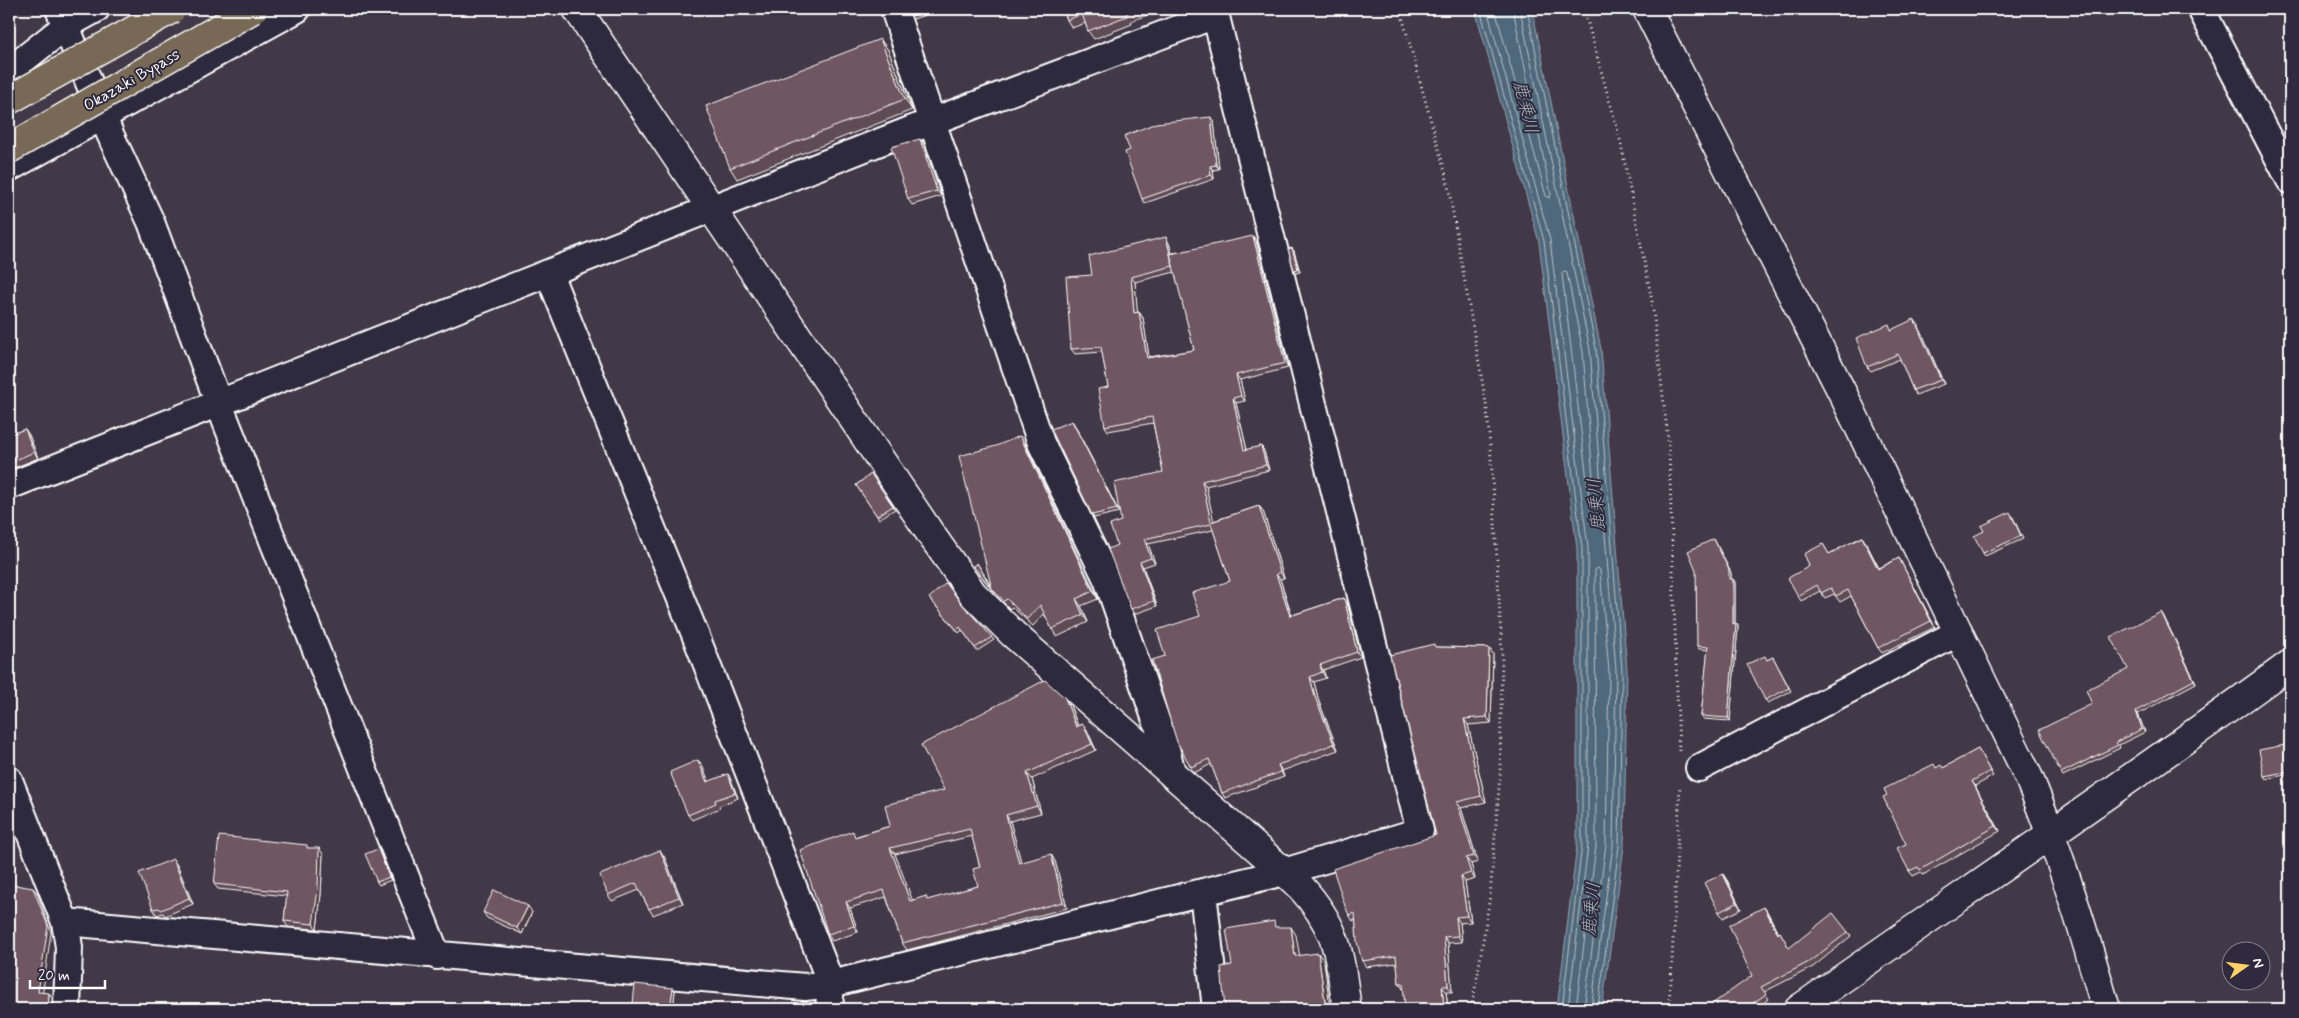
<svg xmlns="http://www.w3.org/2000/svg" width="2299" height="1018" font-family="Mynerve,'Klee One',sans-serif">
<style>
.water{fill:#50687b;stroke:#96a4b0}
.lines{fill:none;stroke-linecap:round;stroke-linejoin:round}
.shore{stroke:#b9c3ca;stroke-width:1}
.street-casing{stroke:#fff;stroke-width:30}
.secondary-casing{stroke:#fff;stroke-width:31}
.path{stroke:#fff;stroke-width:3;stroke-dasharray:1 4;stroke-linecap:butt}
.street{stroke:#2f2a3d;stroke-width:26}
.secondary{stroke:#2f2a3d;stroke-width:28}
.highway-bridge-casing{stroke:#fff;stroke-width:31;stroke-linecap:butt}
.highway-bridge{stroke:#776954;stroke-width:28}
.wall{fill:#5f4b53;stroke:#fff;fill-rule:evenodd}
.shaded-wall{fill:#4e3d43;stroke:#fff}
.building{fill:#6f5760;stroke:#fff;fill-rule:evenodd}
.labels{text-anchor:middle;stroke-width:4;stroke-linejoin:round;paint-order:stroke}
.street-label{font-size:16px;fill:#fff;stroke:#2f2a3d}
.water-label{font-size:18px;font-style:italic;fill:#a8b4bd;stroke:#2f2a3d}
</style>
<rect width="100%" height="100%" fill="#423848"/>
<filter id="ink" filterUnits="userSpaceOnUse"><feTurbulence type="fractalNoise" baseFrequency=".02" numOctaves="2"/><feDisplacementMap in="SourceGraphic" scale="10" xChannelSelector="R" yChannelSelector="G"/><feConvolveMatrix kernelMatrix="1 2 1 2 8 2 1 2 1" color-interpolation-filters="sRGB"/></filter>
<g filter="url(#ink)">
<!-- water -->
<path class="water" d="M1475,9H1531L1533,13L1601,349L1627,670L1624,846L1602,1009H1557L1577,845V549L1539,242Z"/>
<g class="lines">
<!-- shore -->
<path class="shore" d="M1480,9L1544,241L1582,548V845L1562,1009
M1487,9L1550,240L1588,548V845L1568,1009
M1495,9L1546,196L1549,198L1551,195L1513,9
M1520,9L1590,350L1616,670L1613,845L1591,1009
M1527,9L1596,349L1622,670L1619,846L1598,1009
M1564,272L1567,273L1583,352L1595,504L1593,507L1590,505L1562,274Z
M1576,1009L1596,846L1595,570L1598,568L1600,570L1609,671L1606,844L1584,1009"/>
<!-- street casing -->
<g class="street-casing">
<path id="street" d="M59,9L110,134L151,222L219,404L437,956
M894,9L1041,443L1107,579L1166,749L1173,776
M2201,9L2290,180
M9,71L67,25L96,9
M9,168L297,9
M549,274L697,639L831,984L829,1009
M9,486L933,121L1215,15
M1699,768L1959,632
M9,780L65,922L69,947L67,1009
M1203,892L1216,1009
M65,922L805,987L831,984L1284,872L1420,831L1214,9"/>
</g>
<!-- secondary casing -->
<g class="secondary-casing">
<path id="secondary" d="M577,9L930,533L973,594L1013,634L1300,886C1339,929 1339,954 1347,1009
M1647,9L1844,396L2029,778C2060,853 2084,931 2106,1009
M1799,1009C1963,894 2129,782 2290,664"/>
</g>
<!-- path -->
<path class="path" d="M1400,9L1447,179L1487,409L1493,484L1502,655L1500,776L1490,896L1478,973L1471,1009
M1584,9L1620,139L1652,301L1669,448L1679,751
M1668,1009L1671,983L1680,785"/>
<!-- street -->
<use href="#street" class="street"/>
<!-- secondary -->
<use href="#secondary" class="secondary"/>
<!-- highway-bridge casing -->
<g class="highway-bridge-casing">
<path id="highway-bridge" d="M9,100L172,9
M9,149L253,9"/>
</g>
<!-- highway-bridge -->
<use href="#highway-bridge" class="highway-bridge"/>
</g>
<!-- wall -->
<path class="wall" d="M908,9H933L934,12L913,19L911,16Z
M1063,9H1148L1150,14L1131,21L1132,24L1094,39L1088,31L1085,23L1072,28L1067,20Z
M880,39L888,50L912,110L737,179L730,168Z
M1211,117L1214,121L1219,169L1213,170L1214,179L1145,203L1142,199Z
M920,139L924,145L941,196L912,205L908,199Z
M1256,241L1288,368L1240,380L1245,401L1236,403L1247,450L1261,446L1264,451L1269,470L1206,486L1213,521L1259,506L1263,511L1284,578L1280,579L1292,615L1344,598L1347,603L1361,657L1323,670L1326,678L1314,682L1319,702L1338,750L1282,771L1284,777L1225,798L1222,793L1211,764L1194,773L1191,767L1165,656L1230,581L1213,530L1148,544L1155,563L1143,567L1157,606L1135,614L1131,609L1117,545L1121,521L1163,472L1153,423L1108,431L1105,426L1108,387L1102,352L1075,354L1071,349L1092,275L1169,243L1172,253ZM1175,272L1194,350L1149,357L1143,318L1139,312L1137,313L1135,282Z
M1294,251L1300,272L1296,273L1294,270Z
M1918,324L1944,384L1916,395L1913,390L1900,359L1871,371L1867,367L1892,329Z
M1072,421L1074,424L1119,512L1094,518L1092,515Z
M25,429L29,435L38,458L9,470V435Z
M1025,444L1098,599L1081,606L1088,622L1057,637L1052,629L1044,614L1033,626L1012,607L1010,609L997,596L973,566L977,563L991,586Z
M871,474L895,509L879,519L856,485Z
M2012,515L2023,539L1985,556L1983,553L1984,531Z
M1862,537L1866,543L1879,568L1899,558L1902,564L1935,627L1882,653L1878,648L1851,596L1840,602L1834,594L1825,598L1820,591L1801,601L1798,596L1808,567L1823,544L1829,554Z
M1714,539L1731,573V579L1735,582V623H1736L1738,626L1730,721L1703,719L1701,716L1708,650L1699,649L1697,646Z
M929,598L960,602L994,640L977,651L962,630L959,633Z
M2163,615L2196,683L2138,714L2145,732L2119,745L2120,748L2063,776L2061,773L2092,704L2128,669Z
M1436,647L1489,648L1493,654L1491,723L1468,725L1486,802L1461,808L1478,862L1471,864L1475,879L1465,882L1471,922L1460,923L1462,942L1448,943L1452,992H1446L1448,1009H1405L1404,989H1403L1399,983L1397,963L1366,967L1362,961L1355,920L1353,921L1349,915L1436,835Z
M1773,657L1791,691L1768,703L1765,700L1767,660Z
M1065,698L1070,705L1078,726L1083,724L1087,730L1096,750L1032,779L1041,813L1010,821L1021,862L1055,861L1067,908L907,950L902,943L886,897L850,908L858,932L832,941L828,934L857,836L890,826L944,790ZM972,836L980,867L978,886L929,900H912L895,854Z
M2290,744V774L2266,779L2264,776Z
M1978,749L1993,776L1975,786L2000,831L1923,875L1921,872L1913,876L1909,871L1906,844L1936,768H1943Z
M698,760L702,765L709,782L728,774L731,780L738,798L719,806L720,808L692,820L688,815Z
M309,848L323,854L321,894L317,929L288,927L284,921L287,896L218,889L214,884Z
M380,852L391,880L379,885L377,882Z
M664,856L683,903L653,915L649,909L639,890L612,901L608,895Z
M177,865L193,904L165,916L163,913L157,915L153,909Z
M1727,880L1741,909L1723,918L1719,912Z
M1764,907L1778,933L1780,932L1789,948L1848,932L1851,936L1813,967L1764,992L1769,999L1755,1009H1720L1752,976Z
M483,912H532L522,934L487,918Z
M675,991L673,1009H652L635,1007L633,1004Z"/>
<!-- shaded-wall -->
<path class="shaded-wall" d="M880,39L888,50L912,110L905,99Z
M1211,117L1214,121L1219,169L1216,165Z
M920,139L924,145L941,196L937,191Z
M1210,166L1213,170L1214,179L1211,175Z
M1253,236L1256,241L1288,368L1285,363Z
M1166,237L1169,243L1177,271L1173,266Z
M1292,248L1294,251L1300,272L1298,269Z
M1131,277L1135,282L1138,319L1134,313Z
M1139,312L1143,318L1150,363L1147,358Z
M1914,319L1918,324L1944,384L1941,380Z
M1236,375L1240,380L1245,401L1241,396Z
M1233,398L1236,403L1248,455L1244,450Z
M1072,421L1074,424L1119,512L1117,509Z
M25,429L29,435L38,458L34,452Z
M1020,436L1025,444L1098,599L1093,591Z
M1261,446L1264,451L1269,470L1266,465Z
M1202,481L1206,486L1215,527L1211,522Z
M1259,506L1263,511L1284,578L1280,572Z
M1862,537L1866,543L1882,574L1878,569Z
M1144,539L1148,544L1155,563L1151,558Z
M1714,539L1731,573V582L1729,579Z
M1899,558L1902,564L1935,627L1931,621Z
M1140,562L1143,567L1157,606L1154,601Z
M1276,574L1280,579L1293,621L1290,616Z
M1733,579L1735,582V626L1733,624Z
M1344,598L1347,603L1361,657L1357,652Z
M1076,599L1081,606L1088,622L1083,615Z
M2161,612L2163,615L2196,683L2194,680Z
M1736,623L1738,626L1730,721L1728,718Z
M1489,648L1493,654L1491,723L1487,717Z
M1320,665L1323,670L1326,678L1322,672Z
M1310,677L1314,682L1319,702L1338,750L1334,744L1315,697Z
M1065,698L1070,705L1080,733L1076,727Z
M2136,711L2138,714L2145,732L2142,729Z
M1464,719L1468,725L1486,802L1481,796Z
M1083,724L1087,730L1096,750L1092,744Z
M698,760L702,765L711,788L707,782Z
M1278,765L1282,771L1284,777L1281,772Z
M1027,773L1032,779L1041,813L1037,806Z
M728,774L731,780L738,798L735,793Z
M1972,781L1975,786L2000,831L1996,826Z
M1457,802L1461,808L1478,862L1474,856Z
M1006,815L1010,821L1023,869L1019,863Z
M319,848L323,854L321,894L317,929L313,924Z
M890,848L895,854L915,907L910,901Z
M378,849L380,852L391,880L389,877Z
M660,850L664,856L683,903L679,897Z
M1051,854L1055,861L1067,908L1063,902Z
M1466,858L1471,864L1475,879L1471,873Z
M173,859L177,865L193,904L189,898Z
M1723,874L1727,880L1741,909L1737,903Z
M1461,876L1465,882L1471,922L1467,916Z
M33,888L37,893L51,932L42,997L38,992Z
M846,902L850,908L858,932L854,926Z
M528,906L532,912L522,934L517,928Z
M1764,907L1767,911L1781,938L1778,934Z
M1456,917L1460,923L1462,942L1458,936Z
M1291,927L1296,935L1301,964L1295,956Z
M1444,937L1448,943L1452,992L1448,986Z
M1318,953L1324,961L1330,1009H1326Z
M1442,986L1446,992L1448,1009H1445L1444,1007Z
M673,988L675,991L673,1009H671L670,1008Z
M49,993L52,998V1009H48Z"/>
<!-- building -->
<path class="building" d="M908,9H932L911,16Z
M1063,9H1138L1126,13L1127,16L1088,31L1082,14L1067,20Z
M880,39L905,99L730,168L706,106Z
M1211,117L1216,165L1210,166L1211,175L1142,199L1125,152L1130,150L1124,136L1156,123Z
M920,139L937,191L908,199L891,147Z
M1253,236L1285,363L1236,375L1241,396L1233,398L1244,450L1261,446L1266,465L1202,481L1211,522L1259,506L1280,572L1276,574L1290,616L1344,598L1357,652L1320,665L1322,672L1310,677L1315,697L1334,744L1278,765L1281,772L1222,793L1209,759L1191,767L1177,742L1152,660L1165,656L1157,630L1200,616L1192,593L1230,581L1211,524L1144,539L1151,558L1140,562L1154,601L1131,609L1108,549L1117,545L1110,525L1121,521L1114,483L1163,472L1152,417L1105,426L1098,389L1108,387L1101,347L1071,349L1066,277L1092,275L1089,256L1166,237L1173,266L1131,277L1134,313L1139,312L1147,358L1194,350L1170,254Z
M1292,248L1298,269L1294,270L1288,249Z
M1914,319L1941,380L1913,390L1898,354L1867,367L1856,338L1889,324L1891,330Z
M1072,421L1117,509L1092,515L1051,429Z
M25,429L34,452L9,463V435Z
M1020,436L1093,591L1076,599L1083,615L1052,629L1040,605L1027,619L1007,599L1004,601L992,589L959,456L996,446Z
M871,474L893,506L877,516L856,485Z
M2010,512L2021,536L1983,553L1974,536L1984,531L1981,526Z
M1862,537L1878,569L1899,558L1931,621L1878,648L1848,590L1836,596L1831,588L1821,593L1817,585L1798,596L1788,578L1808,567L1809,565L1804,554L1823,544L1829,554Z
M1714,539L1729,570V579H1733V624L1736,623L1728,718L1701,716L1708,647L1697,646L1696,570L1688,551Z
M977,563L993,590L973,566Z
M946,583L960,602L992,637L975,648L960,627L957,630L929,598Z
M2161,612L2194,680L2136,711L2142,729L2116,742L2118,745L2061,773L2039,730L2092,704L2086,690L2128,669L2111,637Z
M1434,644L1435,647L1489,648L1487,717L1464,719L1481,796L1457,802L1474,856L1466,858L1471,873L1461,876L1467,916L1456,917L1458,936L1444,937L1448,986H1442L1444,1007H1442V1009H1405L1403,983H1399L1396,956L1362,961L1357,942L1355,913L1349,915L1345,906L1333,869L1436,835L1390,655Z
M1765,656L1767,660L1773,657L1789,688L1765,700L1747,664Z
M1045,680L1065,698L1076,727L1083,724L1092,744L1027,773L1037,806L1006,815L1019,863L1051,854L1063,902L902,943L884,890L846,902L854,926L828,934L800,850L853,831L855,837L890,826L885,805L944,790L921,745ZM970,829L980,867L973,869L978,886L927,900L926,896L910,901L890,848Z
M2290,689V713L2286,690Z
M2290,744V771L2264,776L2259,750Z
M1978,749L1990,771L1972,781L1996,826L1920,870L1918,867L1909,871L1897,848L1906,844L1883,797L1887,795L1884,789L1934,764L1936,768L1941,765L1943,768Z
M698,760L707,782L728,774L735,793L715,800L716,803L688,815L670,772Z
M2287,825H2290V846Z
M219,836L307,845V848H319L318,889L313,924L284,921L287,892L214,884Z
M378,849L389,877L377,882L365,854Z
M660,850L679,897L649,909L636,883L608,895L600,875Z
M173,859L189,898L161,910L159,908L153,909L139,873Z
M1723,874L1737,903L1719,912L1704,883Z
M9,884L33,888L48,926L38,992L49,993L48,1009H9Z
M494,890L528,906L517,928L483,912Z
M1764,907L1778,934L1780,932L1789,948L1833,913L1848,932L1809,962L1761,987L1766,994L1745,1009H1720L1715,1002L1752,976L1729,925Z
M1274,921L1275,927H1291L1295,956L1318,953L1326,1009H1225L1221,967L1232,965L1226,929Z
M635,984L673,988L670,1008L633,1004Z
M2201,1007V1009H2188Z"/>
</g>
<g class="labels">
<!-- street labels -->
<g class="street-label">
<text transform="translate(131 79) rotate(-30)" y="6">Okazaki Bypass</text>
</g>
<!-- water labels -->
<g class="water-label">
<text transform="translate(1526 107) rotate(76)" y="6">鹿乗川</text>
<text transform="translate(1596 505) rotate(-95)" y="6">鹿乗川</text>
<text transform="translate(1591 909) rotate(-85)" y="6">鹿乗川</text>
</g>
</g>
<!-- margin -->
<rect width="2299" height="1018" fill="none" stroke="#2f2a3d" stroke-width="30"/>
<rect x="15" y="15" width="2269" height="988" fill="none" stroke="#fff" stroke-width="2" filter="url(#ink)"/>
<!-- north arrow -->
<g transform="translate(2246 966) rotate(76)"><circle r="24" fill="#2f2a3d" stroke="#827f8b"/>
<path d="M0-4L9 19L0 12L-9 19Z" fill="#ffd166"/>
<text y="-8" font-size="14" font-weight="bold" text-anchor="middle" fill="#ffffff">N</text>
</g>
<!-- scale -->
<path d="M30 980v8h75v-8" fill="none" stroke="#ffffff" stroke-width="2.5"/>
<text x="38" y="980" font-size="15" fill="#ffffff" stroke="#2f2a3d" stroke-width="4" paint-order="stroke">20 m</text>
</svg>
